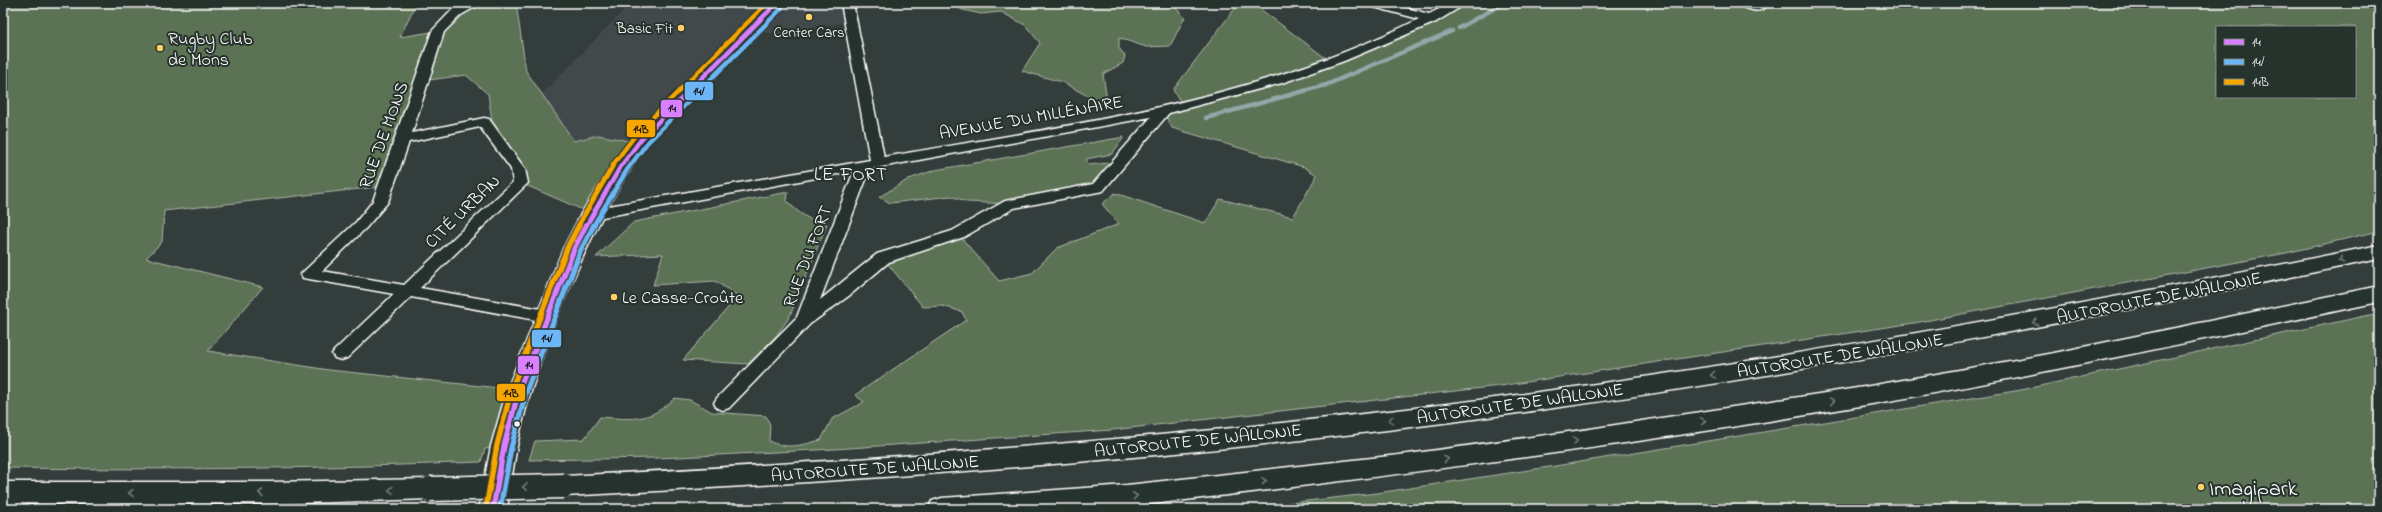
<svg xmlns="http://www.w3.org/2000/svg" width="2382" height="512" font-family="'Indie Flower',sans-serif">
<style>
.built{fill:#43494c}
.green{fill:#5c7255;stroke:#aeb8aa;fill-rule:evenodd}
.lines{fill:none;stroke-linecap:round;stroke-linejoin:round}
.stream{stroke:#92a7a8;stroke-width:4.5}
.minor-casing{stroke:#fff;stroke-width:3}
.primary-casing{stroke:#fff;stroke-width:3}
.motorway-casing{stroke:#fff;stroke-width:3}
.minor{fill:#26332d;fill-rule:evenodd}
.primary{fill:#26332d;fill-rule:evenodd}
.motorway{fill:#26332d;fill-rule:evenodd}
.motorway-bridge-casing{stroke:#fff;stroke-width:27;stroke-linecap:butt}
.motorway-bridge{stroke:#26332d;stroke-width:24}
.bus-1-far1-casing{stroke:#26332d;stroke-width:7}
.bus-1-casing{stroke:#26332d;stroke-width:8}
.bus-2-far1-casing{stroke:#26332d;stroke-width:7}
.bus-2-casing{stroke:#26332d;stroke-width:8}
.bus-3-far1-casing{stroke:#26332d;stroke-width:7}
.bus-3-casing{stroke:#26332d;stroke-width:8}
.bus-1-far1{stroke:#d880ff;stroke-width:4.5}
.bus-1{stroke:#d880ff;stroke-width:5.5}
.bus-2-far1{stroke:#6db6f5;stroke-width:4.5}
.bus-2{stroke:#6db6f5;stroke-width:5.5}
.bus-3-far1{stroke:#f7a600;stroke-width:4.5}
.bus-3{stroke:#f7a600;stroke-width:5.5}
.oneway{stroke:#727a76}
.poi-dot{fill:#ffd166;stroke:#26332d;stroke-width:1.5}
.bus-dot{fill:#fff;stroke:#26332d;stroke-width:1.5}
.labels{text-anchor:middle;stroke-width:4;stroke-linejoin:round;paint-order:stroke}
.far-poi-label{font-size:15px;fill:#fff;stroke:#26332d;text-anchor:end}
.poi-label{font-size:18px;fill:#fff;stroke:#26332d;text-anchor:start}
.street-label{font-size:18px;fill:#fff;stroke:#26332d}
.neighbourhood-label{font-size:19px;letter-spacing:1px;fill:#fff;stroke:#26332d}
.near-poi-label{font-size:22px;fill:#fff;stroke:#26332d;text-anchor:start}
.line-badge{stroke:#26332d;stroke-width:1.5}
.pale-badge-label{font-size:11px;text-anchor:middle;font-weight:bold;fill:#111}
</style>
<rect width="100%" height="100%" fill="#333d3b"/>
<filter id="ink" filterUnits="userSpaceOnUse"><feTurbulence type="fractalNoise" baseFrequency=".025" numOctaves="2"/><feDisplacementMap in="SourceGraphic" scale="8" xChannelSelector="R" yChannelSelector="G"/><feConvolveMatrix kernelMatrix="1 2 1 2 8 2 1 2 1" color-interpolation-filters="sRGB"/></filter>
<g filter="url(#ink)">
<!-- built -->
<path class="built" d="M631,3H847L850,23L814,26L807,38L750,30L638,143L598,135L575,141L542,94Z"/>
<!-- green -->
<path class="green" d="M3,3H416L400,37L438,31L476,3H516L526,71L574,141L598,135L638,143L592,214L521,183L484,122L492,120L488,94L466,75L422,81L386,186L164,211L162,242L146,258L263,287L208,351L329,370L519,390L504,446L485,449L481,462C322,469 163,470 3,468V139C8,127 9,106 3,94Z
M947,3H1181L1176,8L1185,17L1170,46L1146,47L1119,38V48L1125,56L1123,63L1103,74L1108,107L1062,82L1022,71L1040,43L1025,25L1001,12L981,14L963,10Z
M1239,3H1252L1331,62L1461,3H2379V231L2286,253L1914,323L1500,386L1112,430L835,449L659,458L529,460L535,441L584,439L600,417C633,419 648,423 675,398L690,400L712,412L766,416L770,425L769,441C787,450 802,445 821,440L832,419L864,402L855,395L966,320L962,312L943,306L923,307L883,258L958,234L999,281L1032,273L1057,248L1119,224L1102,204L1115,193L1205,223L1220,199L1293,217L1317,175L1304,167L1172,128L1163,111L1183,106L1173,90ZM2217,27H2355V97H2217Z
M1124,137L1112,154L1086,159L1089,165L1109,163L1117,165L1098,188L1010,204L967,202L951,196L890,203L879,197L909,179L935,170Z
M788,192L787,201C797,212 812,223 827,224L789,318L776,336L748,364L683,360L738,296L715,281L653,285L663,254L596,257L634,222Z
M2379,313V509H1237L1377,493L1549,467L2021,390Z"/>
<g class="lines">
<!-- stream -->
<path class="stream" d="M1459,28L1504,3
M1206,118L1326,85L1452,31"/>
<!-- minor casing -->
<g class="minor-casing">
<path id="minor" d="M466,3H482L461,15L444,32L412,133L484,118L489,119L525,169L528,183L420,288L547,310L553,312L555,316L553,320L547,322L411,297L347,358L341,360L335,358L332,354L335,350L394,294L309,279L303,278L301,274L356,222L373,201L432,31L453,9ZM480,127L511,169L513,182L404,285L322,271L366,228L388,202L409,142Z
M841,3H853L884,157C1065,126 1253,102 1419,19L1370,6L1368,3H1388L1429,14L1451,3H1467L1436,22L1344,61L1282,83L1169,113L1103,191L1014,208L964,237L889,262L850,295L810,324L729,408L723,410L717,408L714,403L717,398L797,317L854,171L592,219L587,217L584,214L587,211L592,209L870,160ZM1151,117L1093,184L1005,201L952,231L877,254L820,300L870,169Z
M1738,3H1769C1760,15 1752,10 1740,6Z"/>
</g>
<!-- primary casing -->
<g class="primary-casing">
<path id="primary" d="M767,3H785L649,142C609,196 584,251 559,313C542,357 526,400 517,446C513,467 510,488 507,509H479L491,446L507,390L563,249L581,214L611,166L635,134Z"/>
</g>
<!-- motorway casing -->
<g class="motorway-casing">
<path id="motorway" d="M2379,245V259C2093,318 1807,373 1518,413C1202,457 883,480 564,496L555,493L551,486L555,479L564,476C883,460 1201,437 1518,395C1807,356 2093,303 2379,245Z
M2379,286V302C2208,338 2038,375 1866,405C1621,447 1374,478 1127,507L1093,509H928L932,501L942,498L1127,485L1408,454L1583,430L1864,387L2054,353Z
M430,479L439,482L443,489L439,496L430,499L271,504H3V482H271Z"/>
</g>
<!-- minor -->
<use href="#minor" class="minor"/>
<!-- primary -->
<use href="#primary" class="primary"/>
<!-- motorway -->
<use href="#motorway" class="motorway"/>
<!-- motorway-bridge casing -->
<g class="motorway-bridge-casing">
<path id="motorway-bridge" d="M430,489L564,486"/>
</g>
<!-- motorway-bridge -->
<use href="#motorway-bridge" class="motorway-bridge"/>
<!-- bus-1-far1 casing -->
<g class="bus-1-far1-casing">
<path id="bus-1-far1" d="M586,226L621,166L642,138L777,3"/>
</g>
<!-- bus-1 casing -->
<g class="bus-1-casing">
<path id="bus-1" d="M493,509L504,446L519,390L574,249L586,225"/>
</g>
<!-- bus-2-far1 casing -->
<g class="bus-2-far1-casing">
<path id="bus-2-far1" d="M593,226L627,170L647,143L782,8"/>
</g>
<!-- bus-2 casing -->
<g class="bus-2-casing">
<path id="bus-2" d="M500,509L511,448L526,392L580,252L594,225"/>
</g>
<!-- bus-3-far1 casing -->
<g class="bus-3-far1-casing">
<path id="bus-3-far1" d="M578,226L615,162L637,133L767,3"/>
</g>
<!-- bus-3 casing -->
<g class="bus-3-casing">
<path id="bus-3" d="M486,508L497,445L512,388L568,246L579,225"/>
</g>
<!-- bus-1-far1 -->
<use href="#bus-1-far1" class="bus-1-far1"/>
<!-- bus-1 -->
<use href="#bus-1" class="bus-1"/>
<!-- bus-2-far1 -->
<use href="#bus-2-far1" class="bus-2-far1"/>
<!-- bus-2 -->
<use href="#bus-2" class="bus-2"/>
<!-- bus-3-far1 -->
<use href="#bus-3-far1" class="bus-3-far1"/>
<!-- bus-3 -->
<use href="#bus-3" class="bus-3"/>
</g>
<!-- one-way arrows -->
<defs><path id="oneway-chevron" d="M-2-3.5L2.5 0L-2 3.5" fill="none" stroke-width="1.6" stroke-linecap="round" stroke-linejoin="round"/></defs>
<g class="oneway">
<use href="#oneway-chevron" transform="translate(2341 260) rotate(168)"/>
<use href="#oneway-chevron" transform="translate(2035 322) rotate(169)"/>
<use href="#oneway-chevron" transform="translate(1713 375) rotate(172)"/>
<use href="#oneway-chevron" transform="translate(1832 401) rotate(-9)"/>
<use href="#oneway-chevron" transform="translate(1391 420) rotate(173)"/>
<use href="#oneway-chevron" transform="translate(1703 421) rotate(-9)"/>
<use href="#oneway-chevron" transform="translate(1575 441) rotate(-8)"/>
<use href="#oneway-chevron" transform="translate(1446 459) rotate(-8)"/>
<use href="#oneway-chevron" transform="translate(1264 481) rotate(-6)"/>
<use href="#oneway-chevron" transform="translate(525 487) rotate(179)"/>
<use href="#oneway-chevron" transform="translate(391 490) rotate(179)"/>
<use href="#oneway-chevron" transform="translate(131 493) rotate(180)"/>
<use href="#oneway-chevron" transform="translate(261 493) rotate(180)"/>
<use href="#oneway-chevron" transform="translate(1135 496) rotate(-6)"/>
</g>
</g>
<!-- markers -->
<g class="poi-dot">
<circle cx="809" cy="17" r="4"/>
<circle cx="681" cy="28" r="4"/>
<circle cx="160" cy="48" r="4"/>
<circle cx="614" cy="297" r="4"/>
<circle cx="2201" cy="487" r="4"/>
</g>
<circle class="bus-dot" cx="517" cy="424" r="3.5"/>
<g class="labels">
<!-- far-poi labels -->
<g class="far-poi-label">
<text x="673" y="33">Basic Fit</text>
<text x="809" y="37" text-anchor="middle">Center Cars</text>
</g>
<!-- poi labels -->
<g class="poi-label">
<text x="168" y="44">Rugby Club<tspan x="168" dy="21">de Mons</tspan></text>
<text x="622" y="303">Le Casse-Croûte</text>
</g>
<!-- street labels -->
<g class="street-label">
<text transform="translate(1031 117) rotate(-10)" y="6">AVENUE DU MILLÉNAIRE</text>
<text transform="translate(383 135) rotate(-70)" y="6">RUE DE MONS</text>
<text transform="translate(462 211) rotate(-44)" y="6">CITÉ URBAN</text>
<text transform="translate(807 256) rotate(-69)" y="6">RUE DU FORT</text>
<text transform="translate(2159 297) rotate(-11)" y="6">AUTOROUTE DE WALLONIE</text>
<text transform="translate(1840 355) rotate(-9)" y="6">AUTOROUTE DE WALLONIE</text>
<text transform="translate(1520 403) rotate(-8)" y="6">AUTOROUTE DE WALLONIE</text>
<text transform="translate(1198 440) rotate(-6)" y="6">AUTOROUTE DE WALLONIE</text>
<text transform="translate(875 468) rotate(-4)" y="6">AUTOROUTE DE WALLONIE</text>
</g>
<!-- neighbourhood labels -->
<g class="neighbourhood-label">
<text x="851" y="180">LE FORT</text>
</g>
<!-- near-poi labels -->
<g class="near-poi-label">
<text x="2209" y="495">Imagipark</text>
</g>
</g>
<g class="line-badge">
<rect x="684" y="81" width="30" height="20" rx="4" fill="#6db6f5"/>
<rect x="660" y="99" width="23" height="19" rx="4" fill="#d880ff"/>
<rect x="626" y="119" width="30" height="19" rx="4" fill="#f7a600"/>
<rect x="531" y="329" width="31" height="19" rx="4" fill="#6db6f5"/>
<rect x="517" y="355" width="23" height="20" rx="4" fill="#d880ff"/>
<rect x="496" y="383" width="30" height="19" rx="4" fill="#f7a600"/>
</g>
<g class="pale-badge-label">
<text x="699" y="95">14/</text>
<text x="672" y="112">14</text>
<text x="641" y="133">14B</text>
<text x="547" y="342">14/</text>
<text x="529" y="369">14</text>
<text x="511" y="397">14B</text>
</g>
<!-- margin -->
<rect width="2382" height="512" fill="none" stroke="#26332d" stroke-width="16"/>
<rect x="8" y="8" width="2366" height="496" fill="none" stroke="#fff" stroke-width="1.5" filter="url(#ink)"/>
<!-- legend -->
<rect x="2216" y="26" width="140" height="72" fill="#26332d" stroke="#7d8581"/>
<rect x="2224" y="39" width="20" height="6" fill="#d880ff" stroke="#7d8581"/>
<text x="2252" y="46" font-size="12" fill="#ffffff">14</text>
<rect x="2224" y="59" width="20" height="6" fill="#6db6f5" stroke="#7d8581"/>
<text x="2252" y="66" font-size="12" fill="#ffffff">14/</text>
<rect x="2224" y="79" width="20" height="6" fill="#f7a600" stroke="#7d8581"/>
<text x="2252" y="86" font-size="12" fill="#ffffff">14B</text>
</svg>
